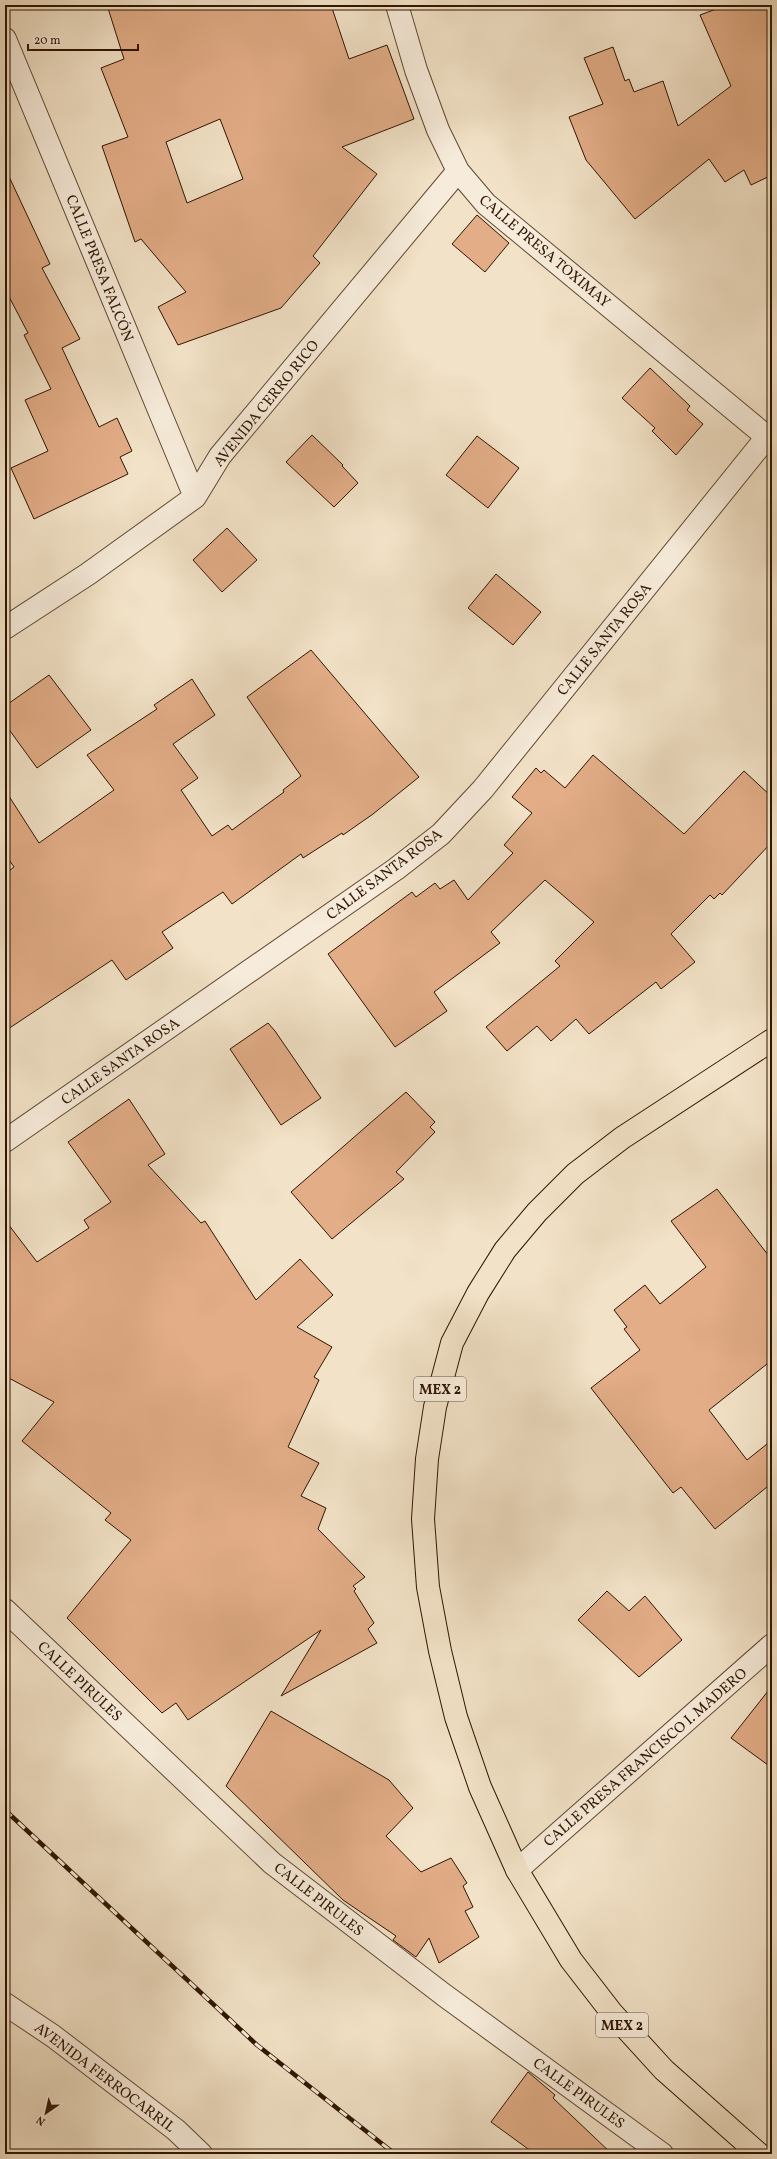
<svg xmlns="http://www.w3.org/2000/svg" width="777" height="2159" font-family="Vollkorn,serif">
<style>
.building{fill:#e2ad87;stroke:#2f1501;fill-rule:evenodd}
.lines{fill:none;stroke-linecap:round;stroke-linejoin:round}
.minor-casing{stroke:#604832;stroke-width:24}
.primary-casing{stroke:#2f1501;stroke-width:24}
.minor{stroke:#f7ecdb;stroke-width:22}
.primary{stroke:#f2e2c7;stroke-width:22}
.rail-casing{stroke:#2f1501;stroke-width:4.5}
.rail{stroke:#f7ecdb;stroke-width:3;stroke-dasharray:9;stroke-linecap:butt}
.labels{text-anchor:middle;stroke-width:3;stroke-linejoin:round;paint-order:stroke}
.shield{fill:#f7ecdb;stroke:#6b5642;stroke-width:1}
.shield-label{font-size:14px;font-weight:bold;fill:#2f1501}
.street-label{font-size:15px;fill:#2f1501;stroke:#f7ecdb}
</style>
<rect width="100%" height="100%" fill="#f2e2c7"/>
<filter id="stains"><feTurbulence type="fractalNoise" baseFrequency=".005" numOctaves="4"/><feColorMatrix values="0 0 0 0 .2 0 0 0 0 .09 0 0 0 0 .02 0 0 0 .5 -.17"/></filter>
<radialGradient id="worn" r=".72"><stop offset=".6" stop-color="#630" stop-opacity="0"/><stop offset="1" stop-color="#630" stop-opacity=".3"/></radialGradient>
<!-- building -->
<path class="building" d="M107,5H331L349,59L387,45L414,119L342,147L377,174L313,256L320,263L281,308L178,345L158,307L186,292L141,239L135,242L102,146L128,137L101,68L124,59ZM220,119L243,179L187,203L166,142Z
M727,5H772V175L751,185L744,170L725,182L709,159L635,219L586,160L569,117L603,104L584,58L613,47L625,81L629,79L634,92L663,81L678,126L731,86L700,15Z
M5,168L50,264L42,268L80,339L62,348L99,427L117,418L132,451L120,457L128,474L34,519L11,468L48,451L25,400L51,389L24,335L28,333L5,289Z
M477,215L509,243L485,272L452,244Z
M650,368L690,406L687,410L703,424L676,455L652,431L655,428L622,398Z
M312,435L343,465L342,466L358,483L334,507L286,462Z
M477,436L519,468L488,508L446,475Z
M227,528L257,560L222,592L193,560Z
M496,574L541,612L513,645L468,608Z
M311,650L419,777L373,814L343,835L342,833L303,858L301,854L232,904L223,892L162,932L173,948L126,980L112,960L5,1031V874L14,867L5,854V790L39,843L114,790L87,755L157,709L154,705L192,679L215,715L173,744L198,778L181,790L212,836L228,825L232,830L284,792L283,790L301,776L247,697Z
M49,675L91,730L37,768L5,724V706Z
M593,755L684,834L744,771L772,797V842L722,895L720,893L714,899L710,895L671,934L695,962L661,989L656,982L589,1034L576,1019L551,1041L537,1026L507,1051L486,1027L560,966L555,961L594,922L545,880L491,932L500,943L434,992L447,1011L395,1047L328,954L412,892L416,897L435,883L440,889L454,880L468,900L513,853L504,845L532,813L512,797L536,768L541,773L544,770L565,788Z
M268,1023L275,1031L321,1098L281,1125L230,1049Z
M406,1092L435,1122L430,1127L435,1132L396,1172L404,1179L332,1239L291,1192Z
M129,1099L165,1154L148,1165L201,1223L205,1221L256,1300L300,1259L333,1295L297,1327L332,1347L314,1377L319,1380L288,1447L319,1463L301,1496L326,1508L318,1529L365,1577L353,1586L356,1589L354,1591L374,1623L368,1629L377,1643L281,1696L321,1630L188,1720L176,1703L162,1713L67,1618L131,1540L105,1520L111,1513L22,1441L54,1402L5,1376V1220L37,1262L89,1228L84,1220L111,1202L68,1142Z
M717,1189L772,1260V1360L709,1410L747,1460L772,1440V1483L715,1529L681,1487L673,1493L591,1388L640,1350L624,1329L627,1327L614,1310L645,1285L660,1304L706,1267L671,1221Z
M607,1591L629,1611L645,1596L682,1640L639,1677L578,1620Z
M772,1686V1768L731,1738Z
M271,1711L389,1780L413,1808L386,1836L421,1872L451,1858L467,1883L463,1886L473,1907L465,1911L479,1937L439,1963L429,1938L416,1957L393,1940L396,1936L343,1900L226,1786Z
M528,2072L555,2095L553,2098L612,2154H535L491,2122Z"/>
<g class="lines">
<!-- minor casing -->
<g class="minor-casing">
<path id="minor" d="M397,5L416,70L438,130L458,171L486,204L772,441
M5,39L195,497
M5,628L88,574L195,497L220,456L458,171
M5,1141L396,869L441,834L483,789L767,437
M5,1610L272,1863L444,1995L662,2154
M517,1870L772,1645
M5,2004L53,2036L176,2130L201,2154"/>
</g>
<!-- primary casing -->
<g class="primary-casing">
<path id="primary" d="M759,2154L664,2070L612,2013L571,1960L517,1870L480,1787L456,1717L440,1651L428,1587L423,1519L427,1459L435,1407L452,1343L478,1293L505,1250L537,1212L575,1174L622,1138L772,1040"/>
</g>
<!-- minor -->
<use href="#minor" class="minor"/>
<!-- primary -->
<use href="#primary" class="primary"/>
<!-- rail casing -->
<g class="rail-casing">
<path id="rail" d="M5,1810L257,2045L395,2154"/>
</g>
<!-- rail -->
<use href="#rail" class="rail"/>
</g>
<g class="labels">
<!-- shield labels -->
<g class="shield">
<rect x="414" y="1377" width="52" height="24" rx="3"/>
<rect x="596" y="2013" width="52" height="24" rx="3"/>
</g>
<g class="shield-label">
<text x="440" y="1394">MEX 2</text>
<text x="622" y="2030">MEX 2</text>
</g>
<!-- street labels -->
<g class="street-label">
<text transform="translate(545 251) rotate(40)" y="5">CALLE PRESA TOXIMAY</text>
<text transform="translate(100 268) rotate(68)" y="5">CALLE PRESA FALCÓN</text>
<text transform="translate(266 403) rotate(-51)" y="5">AVENIDA CERRO RICO</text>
<text transform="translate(604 639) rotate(-51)" y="5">CALLE SANTA ROSA</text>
<text transform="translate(384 874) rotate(-37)" y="5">CALLE SANTA ROSA</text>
<text transform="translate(120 1061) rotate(-35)" y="5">CALLE SANTA ROSA</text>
<text transform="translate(80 1681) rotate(43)" y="5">CALLE PIRULES</text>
<text transform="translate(645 1757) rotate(-41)" y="5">CALLE PRESA FRANCISCO I. MADERO</text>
<text transform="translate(319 1899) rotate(38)" y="5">CALLE PIRULES</text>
<text transform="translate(105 2077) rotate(37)" y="5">AVENIDA FERROCARRIL</text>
<text transform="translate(579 2093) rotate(36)" y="5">CALLE PIRULES</text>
</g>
</g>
<!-- margin -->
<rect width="777" height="2159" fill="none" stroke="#f2e2c7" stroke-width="20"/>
<rect x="6" y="6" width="765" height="2147" fill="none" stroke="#2f1501" stroke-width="2"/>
<rect x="10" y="10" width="757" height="2139" fill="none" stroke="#2f1501"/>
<!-- north arrow -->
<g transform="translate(46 2113) rotate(214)" stroke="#f7ecdb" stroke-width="3" paint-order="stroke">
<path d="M0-3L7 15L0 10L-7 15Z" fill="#2f1501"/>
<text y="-6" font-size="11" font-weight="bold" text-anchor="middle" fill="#2f1501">N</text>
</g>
<!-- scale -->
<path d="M28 44v6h110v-6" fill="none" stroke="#2f1501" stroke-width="2"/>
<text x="34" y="44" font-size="12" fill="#2f1501" stroke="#f7ecdb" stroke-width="3" paint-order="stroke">20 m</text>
<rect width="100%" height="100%" filter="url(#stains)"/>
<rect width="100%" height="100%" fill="url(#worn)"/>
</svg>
